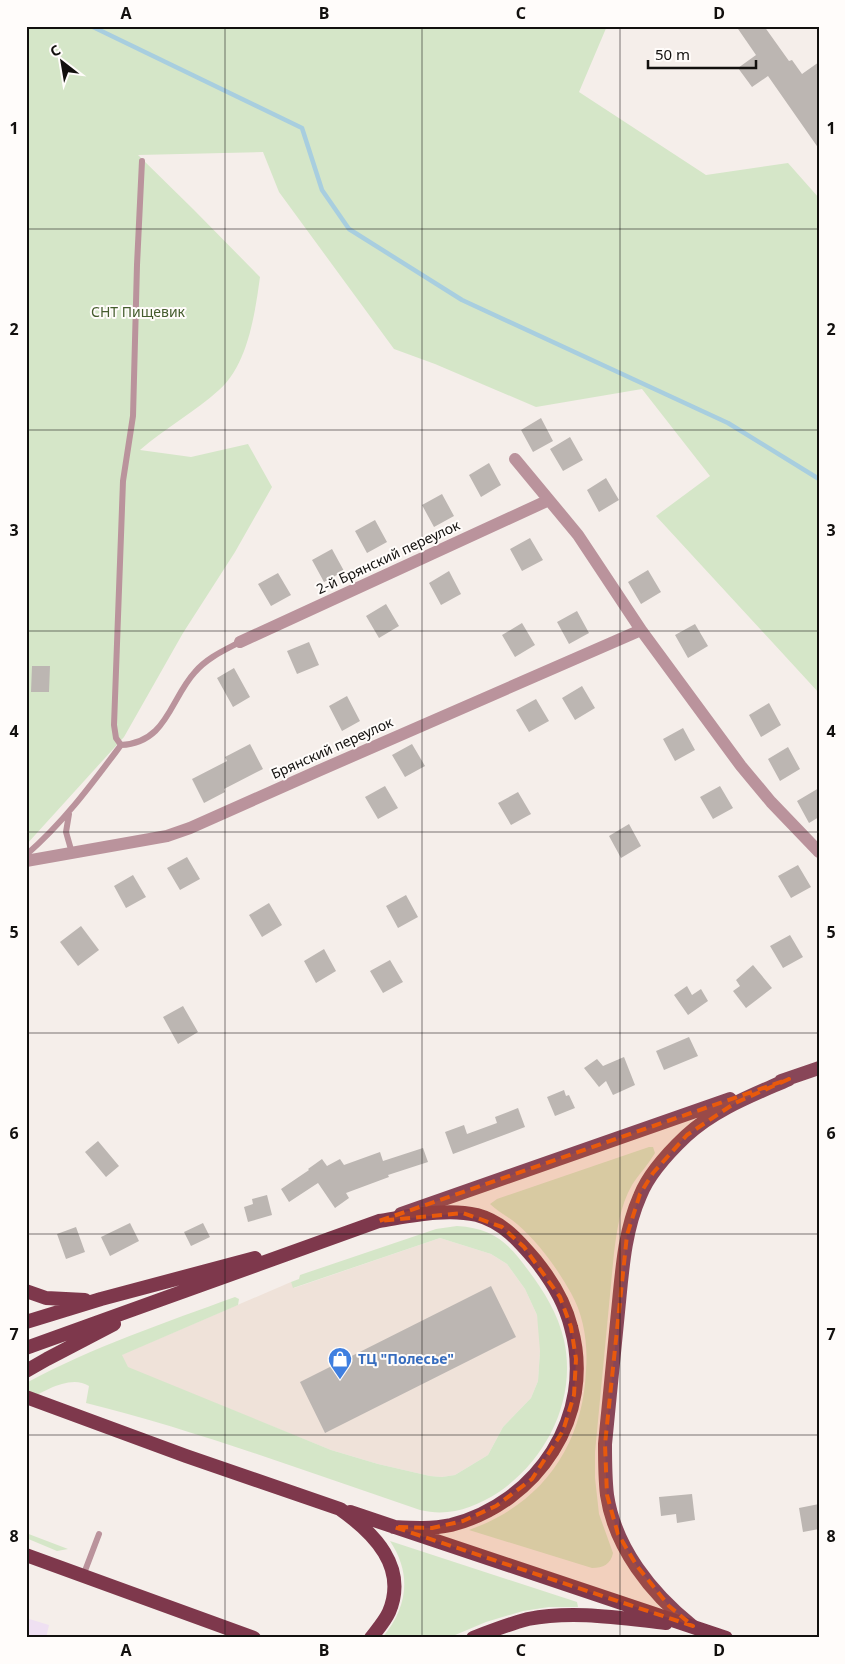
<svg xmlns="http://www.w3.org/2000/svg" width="845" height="1664" font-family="'Noto Sans',sans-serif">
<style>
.built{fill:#efe2d9}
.industrial{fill:#efe0f2}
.green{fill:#d5e6c8}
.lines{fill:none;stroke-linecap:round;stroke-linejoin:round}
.stream{stroke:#a8cedf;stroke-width:4.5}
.building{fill:#bcb6b2}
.service{stroke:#ba939c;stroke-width:6}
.minor{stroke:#ba939c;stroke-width:12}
.primary{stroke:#884658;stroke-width:14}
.trunk{stroke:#7e384c;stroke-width:14}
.marked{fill:#e8590c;fill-opacity:0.2;stroke:#e8590c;stroke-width:4;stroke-dasharray:10 6;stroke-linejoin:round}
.grid{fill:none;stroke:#12100e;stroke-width:1;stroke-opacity:0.55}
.labels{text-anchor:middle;stroke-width:4;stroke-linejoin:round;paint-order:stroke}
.park-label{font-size:14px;fill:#455d2e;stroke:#fffcfa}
.street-label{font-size:14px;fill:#12100e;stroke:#fffcfa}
.shop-label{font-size:14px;font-weight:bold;fill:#366cbe;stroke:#fffcfa;text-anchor:start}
.neatline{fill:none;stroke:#12100e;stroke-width:2}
.grid-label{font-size:16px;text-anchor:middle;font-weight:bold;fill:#12100e}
</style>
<rect width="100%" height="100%" fill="#f5eeea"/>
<!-- built -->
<path class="built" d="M440,1238L491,1254L507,1264L525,1289L537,1315L540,1333V1351L538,1381L531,1398L503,1427L488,1455L455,1475L442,1477L430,1476L378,1464L331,1450L128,1368L121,1355L291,1282L294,1288Z"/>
<!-- industrial -->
<path class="industrial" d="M26,1618L49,1625L46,1638H26Z"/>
<!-- green -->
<path class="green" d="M26,26H607L579,92L706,175L788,163L819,198V693L656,516L710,476L642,389L536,407L435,364L394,349L279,192L263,152L138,155L193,209L260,277C255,313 248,365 219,390C195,412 165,428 140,450L191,457L248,444L272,487L235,552L183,633L124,737L26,845Z
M649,1147H653L655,1153C648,1165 639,1174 632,1185C620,1206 617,1230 614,1253L595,1452V1478L599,1514L613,1553C611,1564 603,1568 592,1568L469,1530C542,1504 583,1446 586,1370C588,1344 584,1316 571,1293C557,1268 539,1243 517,1224C509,1217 498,1212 490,1204L497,1199Z
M457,1226C492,1228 508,1242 528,1270C544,1291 558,1314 564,1340C577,1399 547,1459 499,1492C474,1508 449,1517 420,1510C310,1473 199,1431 86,1403L89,1386C70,1374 44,1392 26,1400V1383C93,1347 164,1323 235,1297L239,1299L238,1305L122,1355L128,1367L331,1450L378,1464L430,1476L442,1477L455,1475L488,1455L503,1427L531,1398L538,1381L540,1351L537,1315L525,1289L507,1264L491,1254L440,1238L293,1288L291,1282L299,1279L300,1275L436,1229Z
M26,1533L68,1549L57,1551L26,1538Z
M390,1541L577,1602L578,1607H549L523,1611L486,1622L448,1638H382C408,1607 412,1574 390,1541Z"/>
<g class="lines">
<!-- stream -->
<path class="stream" d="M91,26L302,128L322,190L349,229L462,300L728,423L819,479"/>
</g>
<!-- building -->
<path class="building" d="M736,26H764L789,61L792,60L802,74L819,62V149L768,76L752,87L738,68L756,55Z
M541,418L553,441L533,452L521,430Z
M570,437L583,460L563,471L550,449Z
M489,463L501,485L481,497L469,475Z
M606,478L619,500L599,512L587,490Z
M442,494L454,516L434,527L422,505Z
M375,520L387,542L367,553L355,531Z
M530,538L543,560L522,571L510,549Z
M332,549L344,571L324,582L312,560Z
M648,570L661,592L641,604L628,582Z
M449,571L461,594L441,605L429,583Z
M278,573L291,595L271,606L258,584Z
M386,604L399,626L379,638L366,616Z
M577,611L589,633L569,644L557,622Z
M522,623L535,645L515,657L502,635Z
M695,624L708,646L688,658L675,635Z
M309,642L319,665L297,674L287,651Z
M32,666H50L49,692H31Z
M234,668L250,697L233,707L217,678Z
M582,686L595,708L575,720L562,698Z
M347,696L360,721L342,731L329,706Z
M536,699L549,721L529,732L516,710Z
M769,703L781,725L761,737L749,715Z
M683,728L695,750L675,761L663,739Z
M250,744L263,769L224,789L225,792L204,803L192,779L227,761L225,757Z
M412,744L425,766L405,777L392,755Z
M788,747L800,769L780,781L768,759Z
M385,786L398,808L378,819L365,797Z
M720,786L733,808L713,819L700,797Z
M819,788V817L809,823L797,801Z
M518,792L531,814L511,825L498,803Z
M629,824L641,846L621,858L609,836Z
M187,857L200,879L180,890L167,868Z
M798,865L811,887L791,898L778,876Z
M133,875L146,897L126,908L114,886Z
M406,895L418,917L398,928L386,906Z
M269,903L282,925L262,937L249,915Z
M81,926L99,950L78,966L60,942Z
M790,935L803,957L783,968L770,946Z
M324,949L336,971L316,983L304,961Z
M390,960L403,982L383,993L370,971Z
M753,965L772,988L746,1008L733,991L740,986L736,980Z
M687,986L692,995L701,989L708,1001L688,1015L674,995Z
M183,1006L198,1032L178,1044L163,1017Z
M689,1037L698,1056L664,1070L656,1051Z
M624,1057L635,1085L613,1095L606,1081L599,1087L584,1068L597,1059L603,1066Z
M564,1090L566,1096L569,1095L575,1108L555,1116L547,1097Z
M518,1108L525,1127L453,1154L445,1132L464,1125L467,1134L497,1123L495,1117Z
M98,1141L119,1166L106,1177L85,1152Z
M423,1148L428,1162L388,1175L389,1177L346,1193L349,1198L335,1208L318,1183L289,1202L281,1189L309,1170L308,1169L322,1159L327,1166L340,1159L344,1165L380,1152L383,1161Z
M267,1195L272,1215L248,1222L244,1207L253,1204L252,1199Z
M130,1223L139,1241L110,1256L101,1237Z
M203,1223L210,1237L191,1246L184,1232Z
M76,1227L85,1252L66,1259L57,1234Z
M491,1286L516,1337L325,1433L300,1382Z
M692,1494L695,1520L677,1523L676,1514L661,1516L659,1497Z
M819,1504V1529L803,1532L799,1508Z"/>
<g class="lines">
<!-- service -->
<path class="service" d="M142,161L137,265L133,416L123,481L114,725L116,738L121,745C167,743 170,699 195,672C207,658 223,651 240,642
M69,814L66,832L72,853
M26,855C64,822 91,785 121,745
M83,1576L99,1534"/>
<!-- minor -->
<path class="minor" d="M515,459L578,535L641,630L741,766L771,802L819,852
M240,642L549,500
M26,861L167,836L190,828L318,771L641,630"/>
<!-- primary -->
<path class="primary" d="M781,1081L819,1068
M401,1214L730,1099
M692,1626C651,1593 615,1548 607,1495C605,1478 605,1461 605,1444C609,1400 614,1356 618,1312C622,1273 624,1232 640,1196C649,1173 668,1153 686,1136C715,1109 753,1095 789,1079"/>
<!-- trunk -->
<path class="trunk" d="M26,1291L46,1298L85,1300
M26,1322L101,1299L255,1258
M26,1348L379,1221C411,1216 446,1208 477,1215C503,1222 519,1241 536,1261C552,1281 565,1303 571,1327C596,1416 537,1503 451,1525C432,1529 413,1528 394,1527
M26,1371L47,1359L114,1324
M26,1397L186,1456L340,1509C374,1533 408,1567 389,1612C385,1621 377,1630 371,1638
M350,1512L726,1638
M26,1555L254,1638
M473,1638C491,1631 509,1624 528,1619C573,1610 620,1618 666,1623"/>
</g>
<!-- marked area -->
<path class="marked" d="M789,1079L735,1103L687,1135L653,1173L640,1194L627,1235L605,1444L607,1495L618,1534L637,1566L669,1606L693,1626L394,1527L432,1528L463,1521L496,1506L532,1479L563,1431L574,1395L576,1359L571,1327L560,1297L524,1247L502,1227L463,1213L379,1221Z"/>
<!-- grid -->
<path class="grid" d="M225,26V1638M422,26V1638M620,26V1638M26,229H819M26,430H819M26,631H819M26,832H819M26,1033H819M26,1234H819M26,1435H819"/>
<!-- icons -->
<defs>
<g id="shop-pin" transform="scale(1.25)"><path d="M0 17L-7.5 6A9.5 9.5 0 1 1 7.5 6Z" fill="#3f7fe0" stroke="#fffcfa"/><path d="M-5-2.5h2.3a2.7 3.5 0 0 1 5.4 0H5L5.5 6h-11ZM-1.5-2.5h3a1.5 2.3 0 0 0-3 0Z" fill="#fff"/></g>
</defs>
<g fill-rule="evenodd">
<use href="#shop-pin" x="340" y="1359"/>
</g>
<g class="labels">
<!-- park labels -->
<g class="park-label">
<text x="138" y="317">СНТ Пищевик</text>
</g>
<!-- street labels -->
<g class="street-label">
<text transform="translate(388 557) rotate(-25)" y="5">2-й Брянский переулок</text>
<text transform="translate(332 748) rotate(-24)" y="5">Брянский переулок</text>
</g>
<!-- shop labels -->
<g class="shop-label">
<text x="358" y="1364">ТЦ "Полесье"</text>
</g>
</g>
<!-- border -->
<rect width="845" height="1664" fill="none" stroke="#fffcfa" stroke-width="55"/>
<!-- north arrow -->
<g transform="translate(62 62) rotate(329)" stroke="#fffcfa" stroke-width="4" paint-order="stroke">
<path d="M0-4L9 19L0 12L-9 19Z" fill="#12100e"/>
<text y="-8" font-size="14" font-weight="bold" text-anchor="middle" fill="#12100e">С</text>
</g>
<!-- scale -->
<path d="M648 60v8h108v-8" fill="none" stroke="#12100e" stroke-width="2.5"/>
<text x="655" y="60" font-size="15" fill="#12100e" stroke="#fffcfa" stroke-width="4" paint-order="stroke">50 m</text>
<rect x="28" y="28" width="790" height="1608" class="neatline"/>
<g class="grid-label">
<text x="126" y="19">A</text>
<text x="324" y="19">B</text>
<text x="521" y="19">C</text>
<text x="719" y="19">D</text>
<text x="14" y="134">1</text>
<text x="831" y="134">1</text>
<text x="14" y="335">2</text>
<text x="831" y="335">2</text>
<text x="14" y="536">3</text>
<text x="831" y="536">3</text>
<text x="14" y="737">4</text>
<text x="831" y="737">4</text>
<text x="14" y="938">5</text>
<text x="831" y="938">5</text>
<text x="14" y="1139">6</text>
<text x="831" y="1139">6</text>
<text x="14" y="1340">7</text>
<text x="831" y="1340">7</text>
<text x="14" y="1542">8</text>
<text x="831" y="1542">8</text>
<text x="126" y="1656">A</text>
<text x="324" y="1656">B</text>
<text x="521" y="1656">C</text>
<text x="719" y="1656">D</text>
</g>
</svg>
